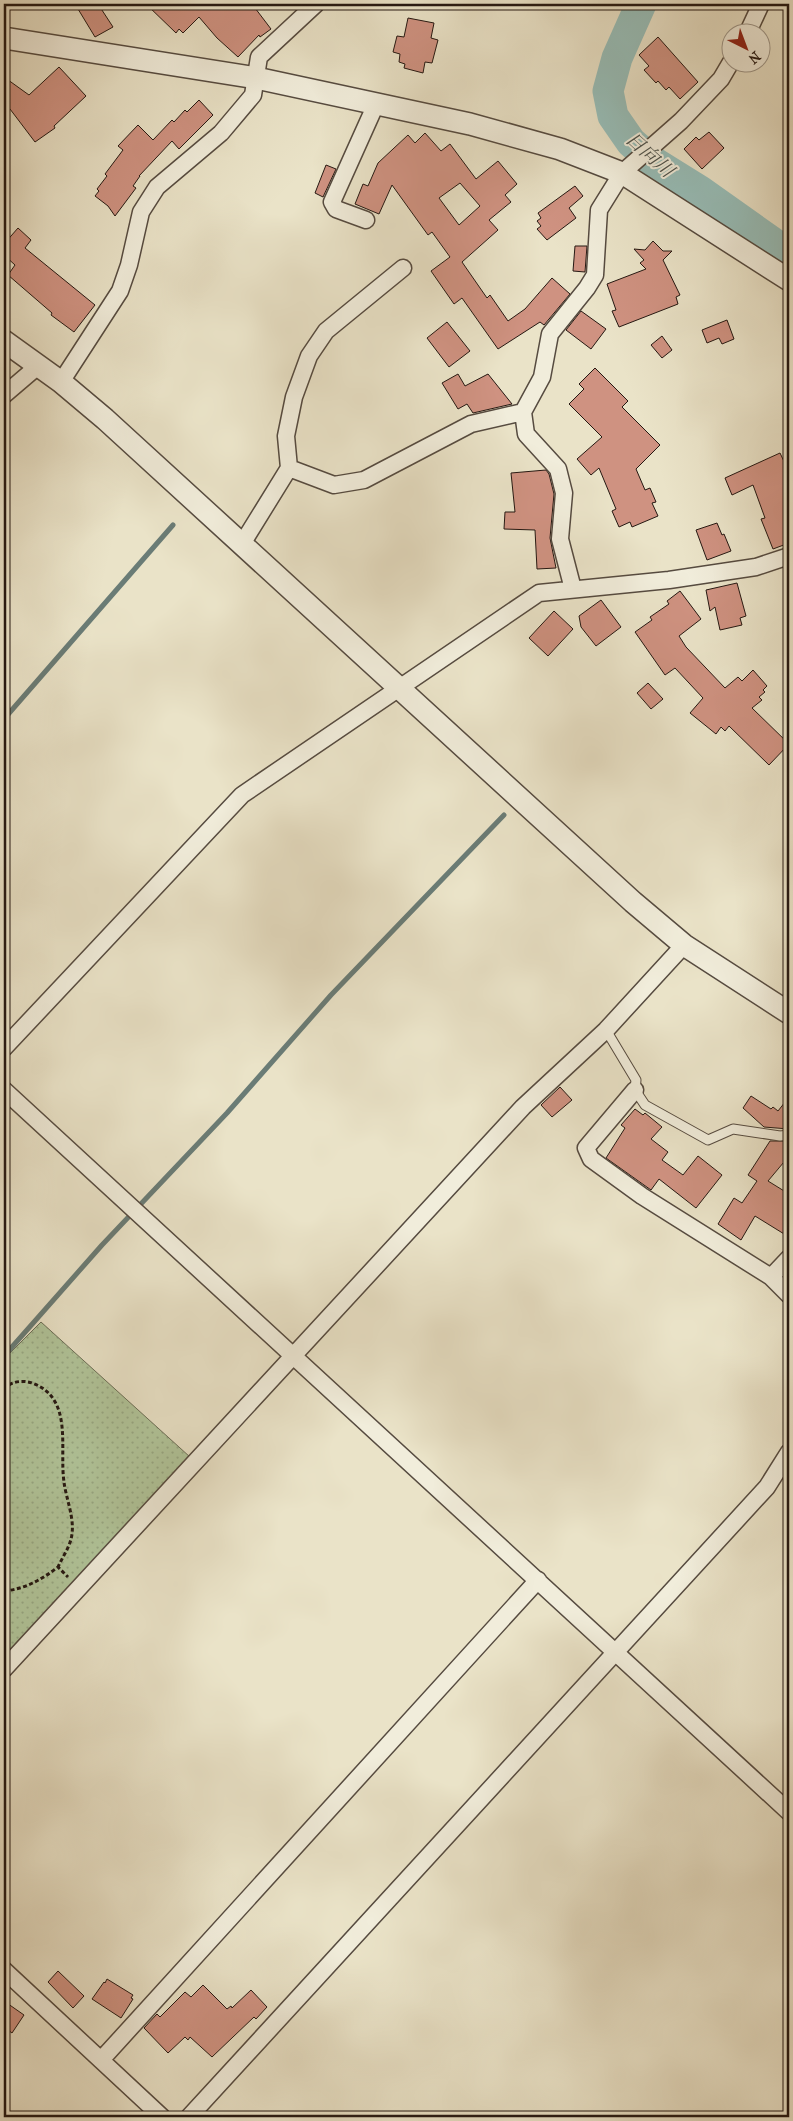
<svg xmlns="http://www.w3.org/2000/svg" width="793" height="2121" font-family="'IM FELL French Canon','Noto Serif JP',serif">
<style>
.park{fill:url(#park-dots);stroke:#6b6e56}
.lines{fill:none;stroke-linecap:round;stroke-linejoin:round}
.stream{stroke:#6a7c76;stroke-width:5}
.river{stroke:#98beb8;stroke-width:31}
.building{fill:#cf9281;stroke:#251812;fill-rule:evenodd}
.service-casing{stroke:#564b40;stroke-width:11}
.minor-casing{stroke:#564b40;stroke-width:19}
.tertiary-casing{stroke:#564b40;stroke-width:24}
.path{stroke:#251812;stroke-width:3;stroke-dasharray:4 2.5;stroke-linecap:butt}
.service{stroke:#f1eddb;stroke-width:9}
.minor{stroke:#f1eddb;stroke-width:16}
.tertiary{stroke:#f1eddb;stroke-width:21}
.labels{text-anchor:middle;stroke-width:4;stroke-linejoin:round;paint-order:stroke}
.water-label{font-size:19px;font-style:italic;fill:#4d524c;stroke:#f1eddb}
</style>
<defs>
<pattern id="park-dots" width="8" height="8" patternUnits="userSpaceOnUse" patternTransform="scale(1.25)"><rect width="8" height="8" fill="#b1c59a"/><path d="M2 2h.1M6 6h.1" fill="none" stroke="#98a884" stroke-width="1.8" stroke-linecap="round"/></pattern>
</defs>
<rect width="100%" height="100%" fill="#eae3c8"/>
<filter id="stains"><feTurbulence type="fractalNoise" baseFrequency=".004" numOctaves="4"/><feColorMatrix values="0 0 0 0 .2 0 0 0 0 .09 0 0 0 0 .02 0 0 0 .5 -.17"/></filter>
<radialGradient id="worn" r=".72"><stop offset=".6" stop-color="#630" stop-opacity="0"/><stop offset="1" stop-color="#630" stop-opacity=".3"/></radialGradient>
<!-- park -->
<path class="park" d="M41,1322L190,1457L4,1659V1349L9,1354Z"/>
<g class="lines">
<!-- stream -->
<path class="stream" d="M4,719L173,525
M4,1356L102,1245L227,1113L331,995L504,815"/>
<!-- river -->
<path class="river" d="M641,4L617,58L608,91L613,116L631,142L655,163L700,191L789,254"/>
</g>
<!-- building -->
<path class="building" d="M75,4H98L113,27L95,37Z
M146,4H252L271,29L260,37L259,35L238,57L217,38L199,17L183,33L179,29L176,33Z
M408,18L434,23L431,38L438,40L432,63L425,62L423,73L404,68L405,64L399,62L400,54L393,52L397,36L404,37Z
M658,37L698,82L680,99L669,87L666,90L658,81L656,83L644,70L649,66L639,55Z
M59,67L86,96L54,126L55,128L35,142L10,109L4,116V77L29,95Z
M199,100L213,115L179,149L172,141L139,176H140L133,186L136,188L115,216L108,206L95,196L99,191L97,189L107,176L105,174L123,150L118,146L138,125L153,140L172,120L174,122L185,110L187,112Z
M709,132L724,148L702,169L684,149L696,137L699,140Z
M425,133L441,151L450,144L476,179L498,161L517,184L505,195L511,202L489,220L498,230L462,262L487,298L490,295L508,321L525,309L552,278L570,294L544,325L540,322L498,349L462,298L454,304L431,271L450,257L432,232L428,235L392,185L379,214L355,204L363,184L368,186L378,163L408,135L415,143ZM460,183L480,206L459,225L439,198Z
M326,165L336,169L323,197L315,193Z
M575,186L583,196L569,208L576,218L547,240L537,229L541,226L537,221L541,218L538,213Z
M18,228L31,240L25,248L95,305L74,332L51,315L52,313L8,275L15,265L4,255V244Z
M653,241L663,251H672L663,260L680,295L676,297L678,304L619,327L612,311L616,310L607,284L646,269L640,263L644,260L634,249L645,250Z
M575,246H587L585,272L573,271Z
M581,311L606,329L591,349L566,330Z
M727,320L734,339L722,344L719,338L707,343L702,330Z
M447,322L470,351L449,367L427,338Z
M662,336L672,350L662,358L651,345Z
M595,368L628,401L622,407L660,445L636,469L645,490L650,488L656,502L652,503L658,516L632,527L630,522L619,527L612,511L616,509L599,468L591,475L577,459L602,437L569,404L584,389L579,384Z
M458,374L465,386L488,374L512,404L473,413L467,404L458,409L442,383Z
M780,453L789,472V543L773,549L761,519L765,518L753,485L732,495L725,478Z
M546,470L549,474L554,494L550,538L556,568L537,569L535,530L504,529L505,512H515L511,473Z
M717,523L722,535L724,534L731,551L707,560L696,530Z
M737,583L746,616L740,618L742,625L720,630L715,607L710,611L706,590Z
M680,591L701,619L679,636L686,647L725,688L738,677L742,681L753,670L767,686L763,690L765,692L759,697L762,700L752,708L789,744L769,765L729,726L725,731L721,727L716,734L690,713L703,698L675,668L665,675L635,632L652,620L650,617L669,604L667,601Z
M601,600L621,627L596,646L581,627L579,616Z
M554,611L573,629L548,656L529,638Z
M648,683L663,699L651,709L637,693Z
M560,1087L572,1100L552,1117L541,1105Z
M751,1096L771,1109L773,1107L778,1111L789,1097V1129L764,1127L743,1108Z
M635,1109L643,1115L645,1113L662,1127L651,1139L668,1152L662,1160L683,1175L698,1156L722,1175L696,1208L659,1179L651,1190L606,1158L625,1128L621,1125Z
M770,1141H789V1156L768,1181L789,1194V1237L755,1216L741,1240L718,1224L734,1198L742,1203L757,1181L748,1175Z
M58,1971L84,1996L73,2008L48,1982Z
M107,1979L133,1995L131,1998L133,1999L121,2018L92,1999L104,1982L105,1983Z
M203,1985L227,2009L231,2006L232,2008L251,1990L267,2007L256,2019L254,2017L212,2057L190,2037L188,2040L185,2037L168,2053L144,2028L157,2014L160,2017L185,1992L191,1997Z
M4,2001L24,2015L12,2033L4,2027Z"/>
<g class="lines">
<!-- service casing -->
<g class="service-casing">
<path id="service" d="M606,1030L636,1080L635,1090L645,1105L708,1140L733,1129L780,1136L789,1135"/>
</g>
<!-- minor casing -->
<g class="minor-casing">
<path id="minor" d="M748,32L761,4
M366,220L336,209L332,202L376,104
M61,382L120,291L129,265L141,212L157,187L221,133L253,95L259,57L316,4
M4,395L38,366
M289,468L334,485L364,480L471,424L523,412
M242,544L289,468L286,436L294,397L309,356L326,331L403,268
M573,589L560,539L564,493L558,469L526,434L523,412L542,377L550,334L587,288L595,275L599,210L622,173L681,121L721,79L731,62
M4,1048L242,795L539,593L669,580L756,567L789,556
M4,1090L789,1812
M635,1090L586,1148L591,1159L642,1196L771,1277L789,1295
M771,1277L789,1258
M4,1669L523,1107L606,1030L684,945
M4,1970L162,2117
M101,2060L538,1580
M189,2117L767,1487L789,1452"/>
</g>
<!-- tertiary casing -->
<g class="tertiary-casing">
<path id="tertiary" d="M4,38L256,78L470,124L560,149L622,173L789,280
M4,341L61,382L105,419L633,902L684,945L789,1013"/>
</g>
<!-- path -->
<path class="path" d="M4,1389C11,1381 23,1380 32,1383C74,1398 59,1448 64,1482C66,1499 76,1521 71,1539C69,1548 62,1558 58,1567
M4,1591C25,1589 41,1580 58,1567L68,1577"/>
<!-- service -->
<use href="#service" class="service"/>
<!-- minor -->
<use href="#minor" class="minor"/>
<!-- tertiary -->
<use href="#tertiary" class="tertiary"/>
</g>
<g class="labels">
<!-- water labels -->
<g class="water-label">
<text transform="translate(650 154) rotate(42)" y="7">日向川</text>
</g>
</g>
<!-- margin -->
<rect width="793" height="2121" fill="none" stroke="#eae3c8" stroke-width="20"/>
<rect x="5" y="5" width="783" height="2111" fill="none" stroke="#251812" stroke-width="2.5"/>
<rect x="10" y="10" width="773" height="2101" fill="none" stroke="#251812"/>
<!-- north arrow -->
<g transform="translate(746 48) rotate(138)"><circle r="24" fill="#f1eddb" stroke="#9f988b"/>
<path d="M0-4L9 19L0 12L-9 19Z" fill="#8f2418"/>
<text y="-8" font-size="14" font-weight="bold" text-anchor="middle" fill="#251812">N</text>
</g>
<rect width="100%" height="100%" filter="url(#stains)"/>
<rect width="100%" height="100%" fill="url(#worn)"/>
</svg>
